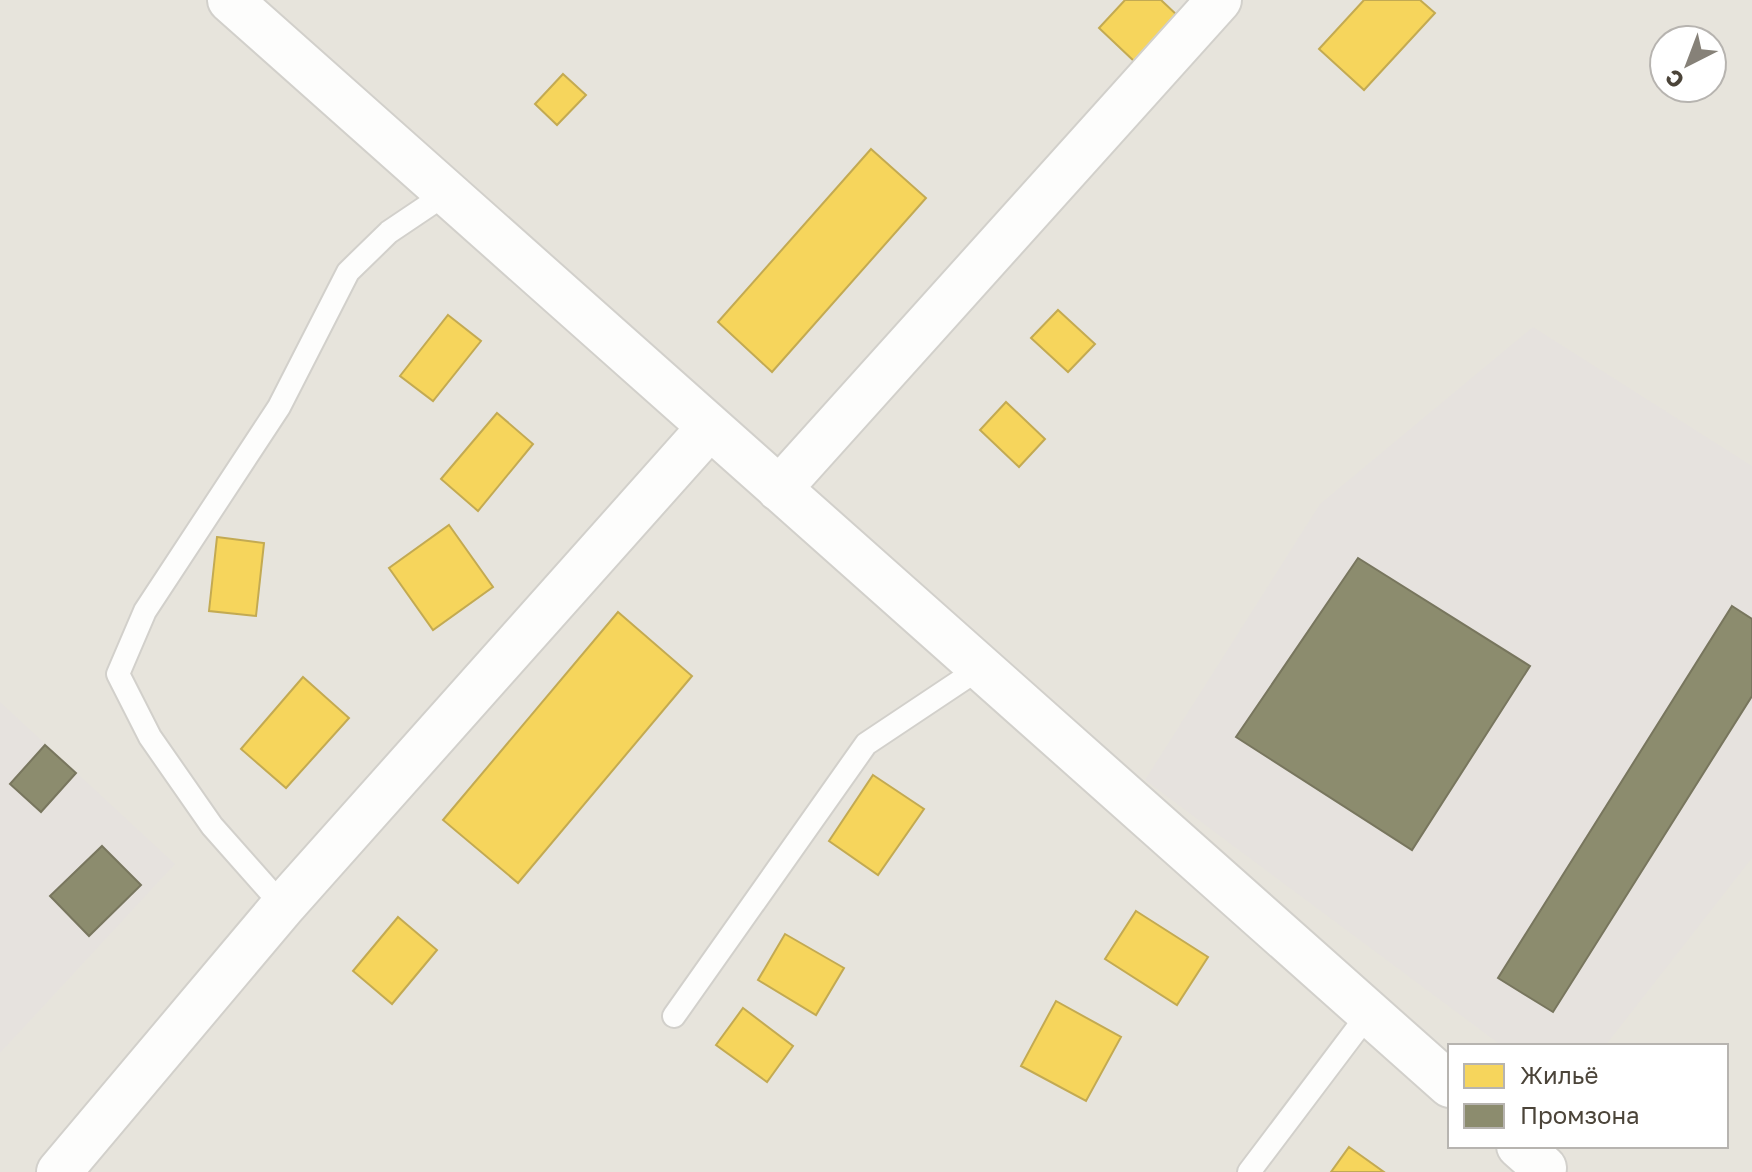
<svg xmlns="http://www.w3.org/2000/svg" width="1752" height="1172" font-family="'Golos Text',sans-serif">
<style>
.residential{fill:#e7e4dc;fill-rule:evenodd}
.industrial{fill:#e6e2de}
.homes{fill:#f6d55c;stroke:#c3aa52;stroke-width:2}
.industry{fill:#8c8c6e;stroke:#78765e;stroke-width:2}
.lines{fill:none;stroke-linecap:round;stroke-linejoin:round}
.service-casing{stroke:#d2d0cb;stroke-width:26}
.minor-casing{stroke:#d2d0cb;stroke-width:48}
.service{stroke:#fdfdfc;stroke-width:22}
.minor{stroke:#fdfdfc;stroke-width:44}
</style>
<rect width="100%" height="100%" fill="#f4f2ee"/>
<!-- residential -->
<path class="residential" d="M0,0H1752V1172H0ZM1664,40H1712V88H1664ZM1450,1046H1726V1146H1450Z"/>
<!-- industrial -->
<path class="industrial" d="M1533,327L1752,466V858L1605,1046H1502L1145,780L1320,504Z
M0,702L175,864L0,1053Z"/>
<!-- homes -->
<path class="homes" d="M1125,0H1161L1178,16L1135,62L1099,28Z
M1364,0H1420L1435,13L1364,90L1319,49Z
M563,74L586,95L557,125L535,104Z
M871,149L926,198L772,372L718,322Z
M1058,310L1095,344L1068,372L1031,338Z
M448,315L481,341L433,401L400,376Z
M1006,402L1045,439L1019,467L980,430Z
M497,413L533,444L478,511L441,479Z
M449,525L493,587L433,630L389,568Z
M217,537L264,543L256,616L209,611Z
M618,612L692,676L518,883L443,820Z
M303,677L349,718L286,788L241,749Z
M873,775L924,809L878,875L829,841Z
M1136,911L1208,957L1177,1005L1105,959Z
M398,917L437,950L392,1004L353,971Z
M785,934L844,968L816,1015L758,980Z
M1056,1001L1121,1037L1086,1101L1021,1066Z
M743,1008L793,1046L767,1082L716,1045Z
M1349,1147L1384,1172H1331Z"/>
<!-- industry -->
<path class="industry" d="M1358,558L1530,666L1412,850L1236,737Z
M1732,606L1752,619V696L1553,1012L1498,978Z
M45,745L76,773L41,812L10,784Z
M102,846L141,885L89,936L50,896Z"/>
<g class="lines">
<!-- service casing -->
<g class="service-casing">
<path id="service" d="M283,906L212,826L150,737L118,674L145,611L279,407L348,272L389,232L447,193
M674,1016L866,744L980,668
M1249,1172L1369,1013"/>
</g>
<!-- minor casing -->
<g class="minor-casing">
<path id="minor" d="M230,0L1450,1085
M779,489L1219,0
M1519,1146L1544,1168
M59,1172L283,906L709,428"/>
</g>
<!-- service -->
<use href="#service" class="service"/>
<!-- minor -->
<use href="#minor" class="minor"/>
</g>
<!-- legend -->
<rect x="1448" y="1044" width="280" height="104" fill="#ffffff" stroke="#b7b4b0" stroke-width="2"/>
<rect x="1464" y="1064" width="40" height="24" fill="#f6d55c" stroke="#b7b4b0" stroke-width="2"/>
<text x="1520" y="1084" font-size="24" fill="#4b4439">Жильё</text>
<rect x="1464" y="1104" width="40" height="24" fill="#8c8c6e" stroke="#b7b4b0" stroke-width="2"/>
<text x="1520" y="1124" font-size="24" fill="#4b4439">Промзона</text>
<!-- north arrow -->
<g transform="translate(1688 64) rotate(222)"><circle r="38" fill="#ffffff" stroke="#b7b4b0" stroke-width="2"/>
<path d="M0-6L14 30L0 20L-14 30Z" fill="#868178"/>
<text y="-12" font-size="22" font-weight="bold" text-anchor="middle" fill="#4b4439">С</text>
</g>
</svg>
